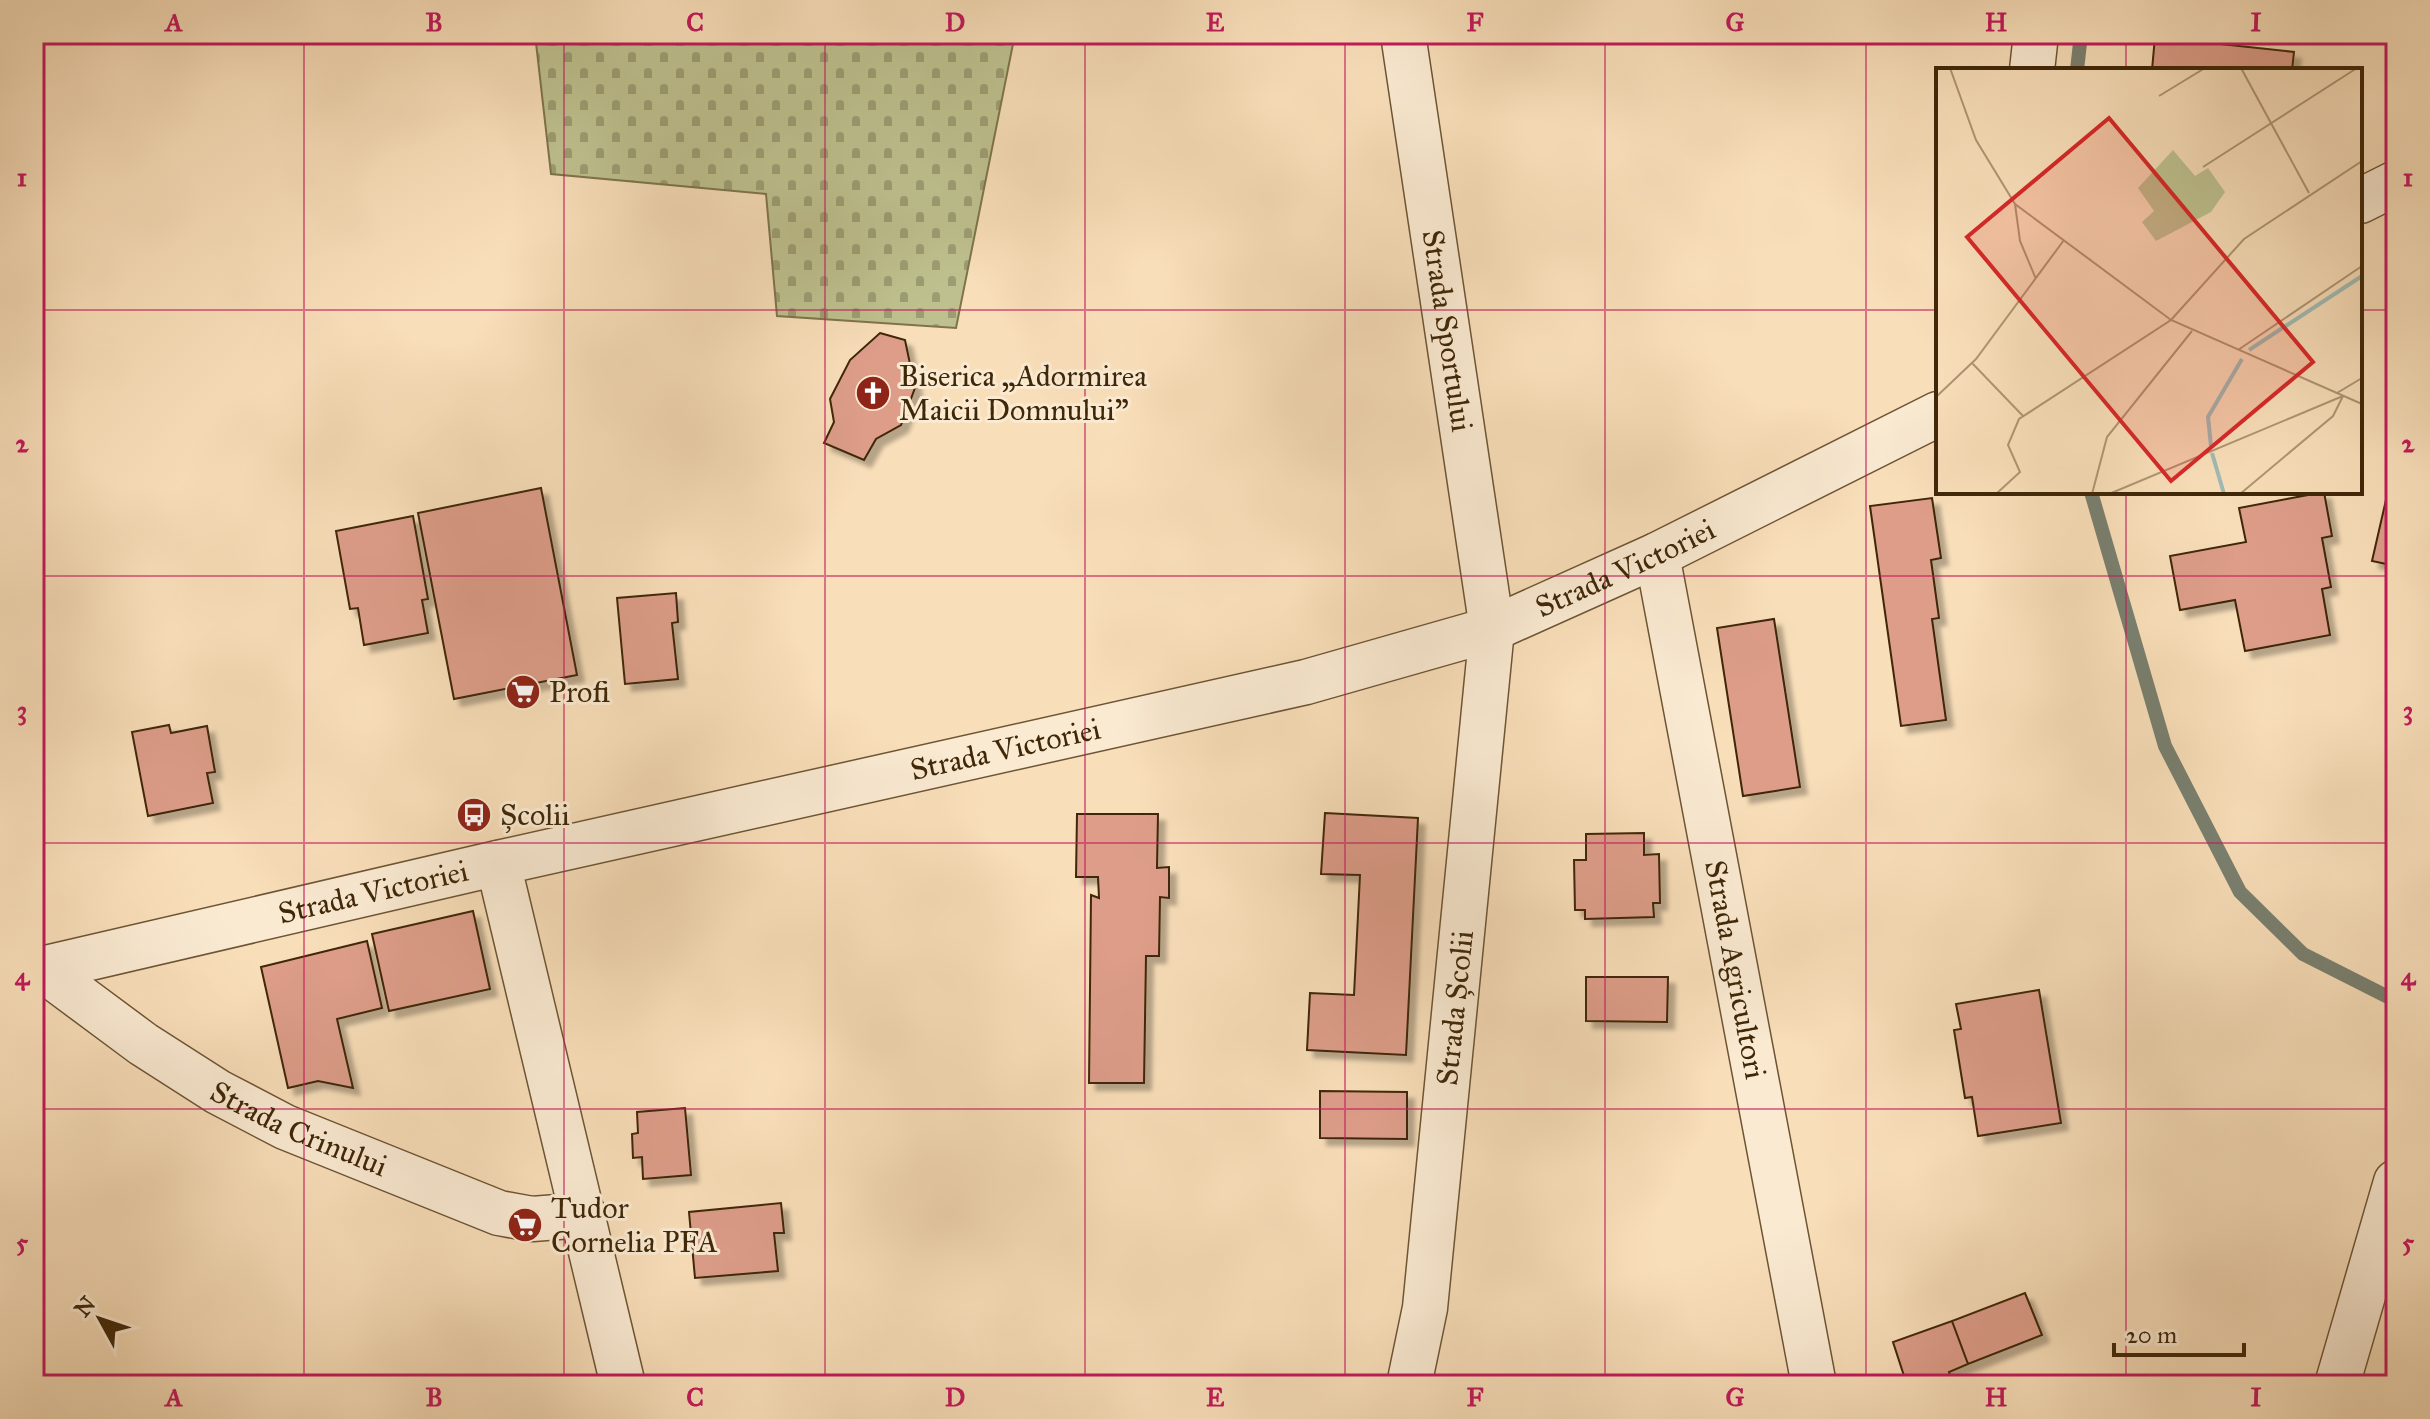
<svg xmlns="http://www.w3.org/2000/svg" width="2430" height="1419" font-family="'IM FELL Great Primer',serif">
<style>
.cemetery{fill:url(#cemetery-stones);stroke:#7e744c;stroke-width:2}
.lines{fill:none;stroke-linecap:round;stroke-linejoin:round}
.stream{stroke:#798070;stroke-width:14}
.building{fill:#dd9d89;stroke:#3f2708;stroke-width:2;filter:url(#shadow)}
.minor-casing{stroke:#6d5534;stroke-width:47}
.minor{stroke:#faead2;stroke-width:44}
.grid{fill:none;stroke:#c2185b;stroke-width:2;stroke-opacity:0.55}
.labels{text-anchor:middle;stroke-width:6;stroke-linejoin:round;paint-order:stroke}
.street-label{font-size:30px;fill:#3f2708;stroke:#faead2}
.poi-label{font-size:30px;fill:#3f2708;stroke:#faead2;text-anchor:start}
.inset-river{fill:none;stroke:#9fbbb5;stroke-width:4}
.inset-road{fill:none;stroke:#ae9572;stroke-width:2}
.view{fill:#d62828;fill-opacity:0.15;stroke:#d62828;stroke-width:4}
.inset-edge{fill:none;stroke:#3f2708;stroke-width:4}
.neatline{fill:none;stroke:#c2185b;stroke-width:3}
.grid-label{font-size:26px;text-anchor:middle;font-weight:bold;fill:#c2185b}
</style>
<defs>
<pattern id="cemetery-stones" width="16" height="16" patternUnits="userSpaceOnUse" patternTransform="scale(2)"><rect width="16" height="16" fill="#bec18f"/><path d="M2 7V4a2 2 0 0 1 4 0v3zM10 15v-3a2 2 0 0 1 4 0v3z" fill="#9c9d73"/></pattern>
<filter id="shadow"><feDropShadow dx="7" dy="7" stdDeviation="2" flood-color="#0004"/></filter>
</defs>
<rect width="100%" height="100%" fill="#f8deb9"/>
<filter id="stains"><feTurbulence type="fractalNoise" baseFrequency=".0025" numOctaves="4"/><feColorMatrix values="0 0 0 0 .2 0 0 0 0 .09 0 0 0 0 .02 0 0 0 .5 -.17"/></filter>
<radialGradient id="worn" r=".72"><stop offset=".6" stop-color="#630" stop-opacity="0"/><stop offset="1" stop-color="#630" stop-opacity=".3"/></radialGradient>
<!-- cemetery -->
<path class="cemetery" d="M535,34H1015L956,328L777,316L766,194L551,174Z"/>
<g class="lines">
<!-- stream -->
<path class="stream" d="M2077,70L2081,34
M2091,492L2165,746L2240,892L2303,954L2396,1001"/>
</g>
<!-- building -->
<path class="building" d="M2155,37L2294,52L2292,70H2152Z
M880,333L905,340L915,388L901,425L876,439L864,460L824,443L834,422L830,399L850,360Z
M2391,478L2396,479V566L2372,561Z
M541,488L577,675L454,699L418,513Z
M2324,492L2332,536L2322,538L2331,587L2322,589L2330,635L2245,651L2235,600L2180,610L2170,556L2246,542L2239,508Z
M1932,498L1941,558L1931,560L1939,618L1932,619L1946,720L1901,726L1870,506Z
M413,516L428,599L422,600L428,633L364,645L358,608L350,609L336,531Z
M676,593L678,622L672,623L678,679L625,684L617,598Z
M1774,619L1800,787L1743,796L1717,628Z
M169,725L171,733L207,726L215,772L207,773L213,803L148,816L132,732Z
M1325,813L1418,818L1406,1055L1307,1050L1310,993L1354,995L1360,875L1321,874Z
M1077,814H1158L1157,868L1169,867V898L1160,897L1159,956H1146L1144,1083H1089L1091,895L1099,898L1098,877H1076Z
M1644,833V855L1659,854L1660,903H1653L1654,917L1585,919V910H1575L1574,860H1586V834Z
M473,911L490,989L389,1011L372,934Z
M367,941L382,1008L337,1019L353,1088L318,1081L288,1088L261,967Z
M1586,977H1668L1667,1022L1586,1021Z
M2039,990L2061,1123L1978,1136L1972,1097L1965,1098L1954,1030L1961,1029L1956,1004Z
M1320,1091L1407,1092V1139L1320,1138Z
M685,1108L691,1175L643,1179L642,1157L633,1158L632,1134L638,1133L637,1112Z
M781,1203L784,1233H774L778,1271L695,1278L689,1212Z
M2025,1293L2042,1335L1968,1364L1952,1321Z
M1952,1321L1968,1364L1949,1372L1953,1385H1907L1893,1342Z"/>
<g class="lines">
<!-- minor casing -->
<g class="minor-casing">
<g id="minor">
<path id="s1" d="M1403,34L1492,629L1425,1308L1409,1385"/>
<path d="M2032,70L2036,34"/>
<path d="M2360,201L2396,183"/>
<path id="s2" d="M1657,555L1814,1385"/>
<path d="M498,863L623,1385"/>
<path id="s3" d="M34,969H42L498,863L1306,682L1492,629L1657,555L1938,414"/>
<path id="s4" d="M42,969L143,1044L218,1092L285,1127L499,1213L532,1219L584,1215"/>
<path d="M2337,1385L2396,1182"/>
</g>
</g>
<!-- minor -->
<use href="#minor" class="minor"/>
</g>
<!-- grid -->
<path class="grid" d="M304,34V1385M564,34V1385M825,34V1385M1085,34V1385M1345,34V1385M1605,34V1385M1866,34V1385M2126,34V70M34,310H1938M2360,310H2396M2126,492V1385M34,576H2396M34,843H2396M34,1109H2396"/>
<!-- icons -->
<defs>
<g id="church-disc" transform="scale(1.8)"><circle r="9.5" fill="#8f2418" stroke="#faead2"/><path d="M-1.2-6h2.4v3.5h3.3v2.4h-3.3V6h-2.4V-.1h-3.3v-2.4h3.3Z" fill="#fff"/></g>
<g id="supermarket-disc" transform="scale(1.8)"><circle r="9.5" fill="#8f2418" stroke="#faead2"/><path d="M-6-5.5h2.5l.6 2H6L4.5 2H-2.5L-4.4-4H-6ZM-1.5 3.2a1.3 1.3 0 1 0 .1 0ZM3 3.2a1.3 1.3 0 1 0 .1 0Z" fill="#fff"/></g>
<g id="bus-disc" transform="scale(1.8)"><circle r="9.5" fill="#8f2418" stroke="#faead2"/><path d="M-5-6H5V4H4V6H2V4H-2V6H-4V4H-5ZM-3.5-4V0h7V-4ZM-3.5 1.2v1.5H-2V1.2ZM2 1.2v1.5H3.5V1.2Z" fill="#fff"/></g>
</defs>
<g fill-rule="evenodd">
<use href="#church-disc" x="873" y="393"/>
<use href="#supermarket-disc" x="523" y="692"/>
<use href="#bus-disc" x="474" y="815"/>
<use href="#supermarket-disc" x="525" y="1225"/>
</g>
<g class="labels">
<!-- street labels -->
<g class="street-label">
<text dy="10" stroke="none"><textPath href="#s1" startOffset="300">Strada Sportului</textPath></text>
<text dy="10" stroke="none"><textPath href="#s3" startOffset="1644">Strada Victoriei</textPath></text>
<text dy="10" stroke="none"><textPath href="#s3" startOffset="996">Strada Victoriei</textPath></text>
<text dy="10" stroke="none"><textPath href="#s3" startOffset="348">Strada Victoriei</textPath></text>
<text dy="10" stroke="none"><textPath href="#s2" startOffset="422">Strada Agricultori</textPath></text>
<text transform="translate(1455 1008) rotate(-84)" y="10">Strada Școlii</text>
<text dy="10" stroke="none"><textPath href="#s4" startOffset="304">Strada Crinului</textPath></text>
</g>
<!-- poi labels -->
<g class="poi-label">
<text x="899" y="386">Biserica „Adormirea<tspan x="899" dy="34">Maicii Domnului”</tspan></text>
<text x="549" y="702">Profi</text>
<text x="500" y="825">Școlii</text>
<text x="551" y="1218">Tudor<tspan x="551" dy="34">Cornelia PFA</tspan></text>
</g>
</g>
<!-- overview -->
<g transform="translate(1936 68)">
<rect width="426" height="426" fill="#f8deb9"/>
<path d="M237,82L259,108L272,100L289,124L275,144L220,173L206,154L218,143L202,120Z" fill="#bec18f"/>
<path class="inset-river" d="M313,282L426,208M275,378L272,349L306,291M276,385L288,426"/>
<path class="inset-road" d="M14,0L40,72L79,136L235,252L426,336M305,0L373,125M223,28L269,0M267,99L421,0M79,136L84,173L100,211M302,282L426,198M36,295L87,348M401,325L426,310M0,329L40,291L128,172M60,426L84,404L72,377L83,351L235,252L308,171L426,93M156,426L171,369L256,263M173,426L407,328M304,426L397,348L407,328"/>
<path class="view" d="M173,50L377,294L235,413L31,169Z"/>
<rect width="426" height="426" class="inset-edge"/>
</g>
<!-- margin -->
<rect width="2430" height="1419" fill="none" stroke="#f8deb9" stroke-width="88"/>
<!-- north arrow -->
<g transform="translate(100 1319) rotate(310)" stroke="#faead2" stroke-width="6" paint-order="stroke">
<path d="M0-6L14 30L0 20L-14 30Z" fill="#3f2708"/>
<text y="-12" font-size="22" font-weight="bold" text-anchor="middle" fill="#3f2708">N</text>
</g>
<!-- scale -->
<path d="M2114 1343v12h130v-12" fill="none" stroke="#3f2708" stroke-width="4"/>
<text x="2126" y="1343" font-size="24" fill="#3f2708" stroke="#faead2" stroke-width="6" paint-order="stroke">20 m</text>
<rect x="44" y="44" width="2342" height="1331" class="neatline"/>
<g class="grid-label">
<text x="174" y="31">A</text>
<text x="434" y="31">B</text>
<text x="695" y="31">C</text>
<text x="955" y="31">D</text>
<text x="1215" y="31">E</text>
<text x="1475" y="31">F</text>
<text x="1735" y="31">G</text>
<text x="1996" y="31">H</text>
<text x="2256" y="31">I</text>
<text x="22" y="186">1</text>
<text x="2408" y="186">1</text>
<text x="22" y="452">2</text>
<text x="2408" y="452">2</text>
<text x="22" y="719">3</text>
<text x="2408" y="719">3</text>
<text x="22" y="985">4</text>
<text x="2408" y="985">4</text>
<text x="22" y="1251">5</text>
<text x="2408" y="1251">5</text>
<text x="174" y="1406">A</text>
<text x="434" y="1406">B</text>
<text x="695" y="1406">C</text>
<text x="955" y="1406">D</text>
<text x="1215" y="1406">E</text>
<text x="1475" y="1406">F</text>
<text x="1735" y="1406">G</text>
<text x="1996" y="1406">H</text>
<text x="2256" y="1406">I</text>
</g>
<rect width="100%" height="100%" filter="url(#stains)"/>
<rect width="100%" height="100%" fill="url(#worn)"/>
</svg>
